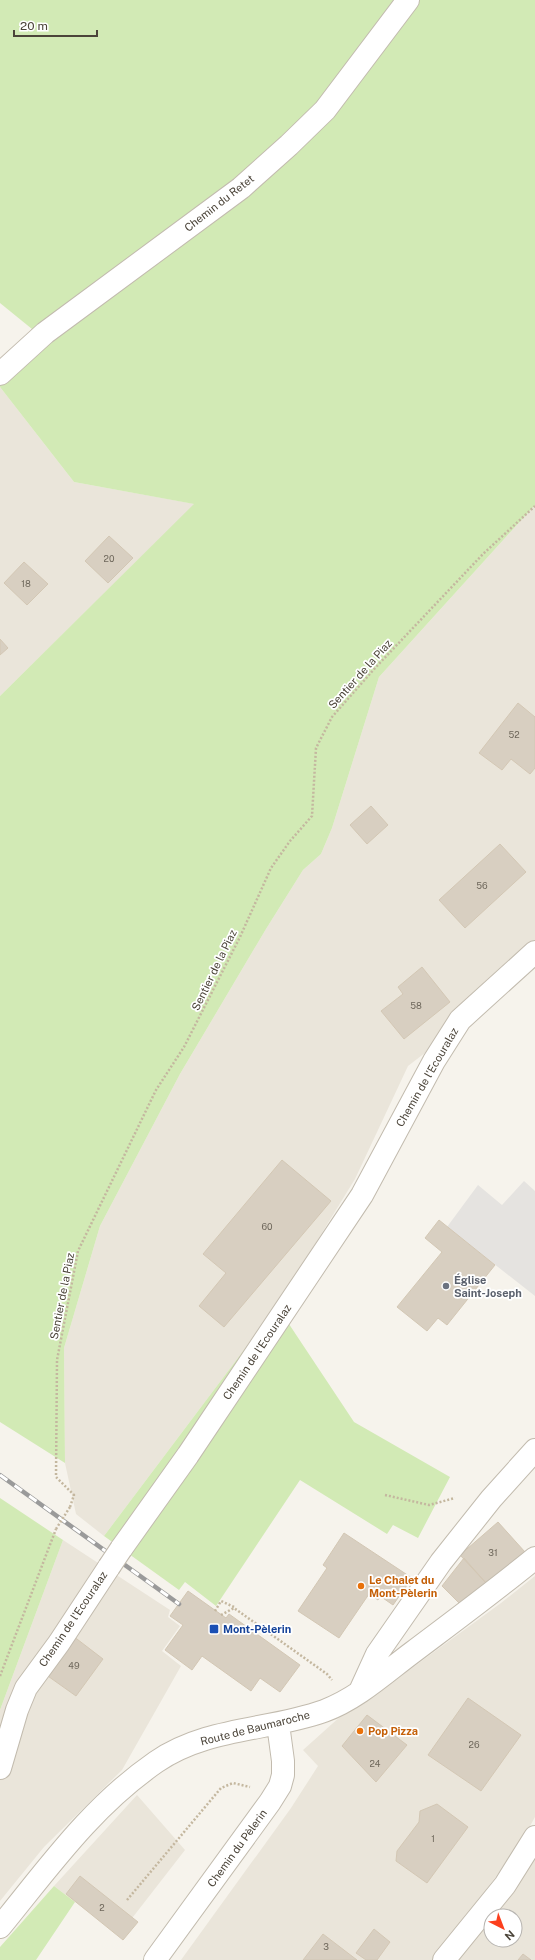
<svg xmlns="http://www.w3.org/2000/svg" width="535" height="1960" font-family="'Public Sans',sans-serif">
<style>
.residential{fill:#eae5da;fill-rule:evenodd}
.green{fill:#d2eab5}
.parking{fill:#e5e3e0}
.building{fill:#d8cfc1;stroke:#d3c7b4}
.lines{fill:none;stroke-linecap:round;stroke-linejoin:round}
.minor-casing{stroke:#c2bbae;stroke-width:24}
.path{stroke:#c4b79f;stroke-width:2.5;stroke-dasharray:2 2;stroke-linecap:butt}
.minor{stroke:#fff;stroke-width:22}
.rail-casing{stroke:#9a9a9a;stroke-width:4.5}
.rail{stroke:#fff;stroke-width:3;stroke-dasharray:9;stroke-linecap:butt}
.minor-bridge-casing{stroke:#c2bbae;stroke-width:24;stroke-linecap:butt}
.path-bridge{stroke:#c4b79f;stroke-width:2.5;stroke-dasharray:2 2;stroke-linecap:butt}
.minor-bridge{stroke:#fff;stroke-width:22}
.worship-dot{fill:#6b7280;stroke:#fff;stroke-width:1.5}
.food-dot{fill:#e8710a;stroke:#fff;stroke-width:1.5}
.transit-dot{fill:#1a4fb4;stroke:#fff;stroke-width:1.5}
.labels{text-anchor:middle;stroke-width:3.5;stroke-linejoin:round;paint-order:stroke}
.number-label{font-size:9px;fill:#6e675b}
.street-label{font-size:11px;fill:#4b4439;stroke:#fff}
.worship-label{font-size:11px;font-weight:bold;fill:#5b616d;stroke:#fff;text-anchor:start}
.food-label{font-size:11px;font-weight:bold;fill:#c56008;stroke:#fff;text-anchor:start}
.transit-label{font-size:11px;font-weight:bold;fill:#164399;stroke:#fff;text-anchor:start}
</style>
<rect width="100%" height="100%" fill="#f6f3ec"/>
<!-- residential -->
<path class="residential" d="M0,387L74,482L195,504L0,696Z
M535,505V968L408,1066L355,1179L277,1306L104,1536L76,1514L65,1463L64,1348L100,1226L180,1074L266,929L303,870L321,854L332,828L379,677Z
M63,1540L170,1610L168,1617L180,1626L162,1651L181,1666L122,1770L44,1847L0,1901V1710Z
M535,1576V1817L519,1846L433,1960H181L291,1808L318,1766L303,1750L342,1715L371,1698L501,1603Z
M137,1795L185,1850L119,1935L54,1886Z
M535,1854V1960H452ZM491,1916H515V1940H491Z"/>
<!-- green -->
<path class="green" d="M0,0H535V505L379,677L332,828L321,854L303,870L266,929L180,1074L100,1226L64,1348L65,1463L0,1422V696L194,504L74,482L0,387V378L32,329L0,303Z
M277,1306L354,1422L450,1477L418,1538L393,1525L387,1534L300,1480L216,1606L185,1582L179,1590L104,1536Z
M0,1498L63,1540L0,1710Z
M54,1886L75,1902L36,1960H0V1947Z"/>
<!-- parking -->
<path class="parking" d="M524,1181L535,1191V1296L447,1227L478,1185L502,1205Z"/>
<!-- building -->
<path class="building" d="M109,536L133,558L108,583L85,561Z
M24,562L48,584L27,605L4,583Z
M0,639L8,648L0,655Z
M518,703L535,717V768L530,774L511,759L502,770L479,753Z
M371,806L388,825L367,844L350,825Z
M500,844L526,872L465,928L439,900Z
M422,967L450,1002L404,1039L381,1011L403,994L398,987Z
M282,1160L331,1201L224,1327L199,1306L226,1273L203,1254Z
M439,1220L495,1265L447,1325L438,1318L427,1331L397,1307L442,1252L425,1238Z
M498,1522L525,1552L486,1583L460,1555Z
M344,1533L412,1578L393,1605L380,1596L378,1600L369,1594L339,1638L298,1611L327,1568L323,1565Z
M464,1558L486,1583L459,1603L442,1586Z
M188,1591L226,1618L229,1614L300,1665L280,1692L260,1678L251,1691L202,1656L192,1670L165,1650L183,1625L170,1616Z
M73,1636L103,1659L76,1696L45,1674Z
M468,1698L521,1735L481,1791L428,1755Z
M367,1715L407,1745L376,1782L342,1746Z
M437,1804L468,1827L427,1883L396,1861L397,1851L419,1822L420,1811Z
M80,1876L138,1922L123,1940L66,1894Z
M374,1929L390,1942L377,1960H366L356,1953Z
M323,1934L357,1960H303Z
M523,1954L531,1960H518Z"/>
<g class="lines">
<!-- minor casing -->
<g class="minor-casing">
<path id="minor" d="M0,374L45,333L241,188L289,145L325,110L408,0
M121,1549L188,1455L362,1195L434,1061L460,1020L535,952
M361,1689L377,1654L441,1562L491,1499L535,1450
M0,1768L17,1710L26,1688L59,1643L109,1567
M0,1927C49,1867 91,1807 156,1762C207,1727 268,1731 324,1711C357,1699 386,1672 413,1652C454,1621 496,1590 535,1558
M155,1960L270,1802L280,1786L283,1775V1761L278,1724
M444,1960L505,1885L535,1837"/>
</g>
<!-- path -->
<path class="path" d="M385,1495L429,1505L455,1498
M70,1507L74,1495L56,1477L57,1360L78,1251L156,1090L184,1047L240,937L271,868L290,841L312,816L316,748L332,717L376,667L483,554L535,506
M215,1611L221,1601L234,1607
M221,1615L234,1608L327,1674L332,1680
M0,1676L56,1529
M127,1900L221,1788L233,1783L250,1787"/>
<!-- minor -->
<use href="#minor" class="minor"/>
<!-- rail casing -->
<g class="rail-casing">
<path id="rail" d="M0,1475L179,1604"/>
</g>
<!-- rail -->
<use href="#rail" class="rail"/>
<!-- minor-bridge casing -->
<g class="minor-bridge-casing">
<path id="minor-bridge" d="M109,1567L121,1549"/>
</g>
<!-- path-bridge -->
<path class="path-bridge" d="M56,1529L70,1507"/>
<!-- minor-bridge -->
<use href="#minor-bridge" class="minor-bridge"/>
</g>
<!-- markers -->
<circle class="worship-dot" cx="446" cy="1286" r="4"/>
<g class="food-dot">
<circle cx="361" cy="1586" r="4"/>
<circle cx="360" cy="1731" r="4"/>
</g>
<rect class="transit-dot" x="209" y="1624" width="10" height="10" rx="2"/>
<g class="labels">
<!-- number labels -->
<g class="number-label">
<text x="109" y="562">20</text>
<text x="26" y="587">18</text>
<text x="514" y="738">52</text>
<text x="482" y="889">56</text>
<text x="416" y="1009">58</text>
<text x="267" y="1230">60</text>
<text x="493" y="1556">31</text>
<text x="74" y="1669">49</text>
<text x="474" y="1748">26</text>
<text x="375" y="1767">24</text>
<text x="433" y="1842">1</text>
<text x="102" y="1911">2</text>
<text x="326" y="1950">3</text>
</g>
<!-- street labels -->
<g class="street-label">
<text transform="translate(219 203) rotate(-38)" y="4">Chemin du Retet</text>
<text transform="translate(360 674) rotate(-48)" y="4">Sentier de la Piaz</text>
<text transform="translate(214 970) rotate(-64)" y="4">Sentier de la Piaz</text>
<text transform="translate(427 1077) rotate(-60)" y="4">Chemin de l'Ecouralaz</text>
<text transform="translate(62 1296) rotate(-79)" y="4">Sentier de la Piaz</text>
<text transform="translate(257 1352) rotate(-56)" y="4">Chemin de l'Ecouralaz</text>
<text transform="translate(73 1619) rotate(-56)" y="4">Chemin de l'Ecouralaz</text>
<text transform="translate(255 1728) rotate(-14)" y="4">Route de Baumaroche</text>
<text transform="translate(237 1848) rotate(-54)" y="4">Chemin du Pèlerin</text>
</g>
<!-- worship labels -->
<g class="worship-label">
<text x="454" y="1284">Église<tspan x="454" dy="13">Saint-Joseph</tspan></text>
</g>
<!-- food labels -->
<g class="food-label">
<text x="369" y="1584">Le Chalet du<tspan x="369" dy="13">Mont-Pèlerin</tspan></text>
<text x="368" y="1735">Pop Pizza</text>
</g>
<!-- transit labels -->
<g class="transit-label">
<text x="223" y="1633">Mont-Pèlerin</text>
</g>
</g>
<!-- north arrow -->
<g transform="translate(503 1928) rotate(138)"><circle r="19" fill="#ffffff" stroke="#b7b4b0"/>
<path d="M0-3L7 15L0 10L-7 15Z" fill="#fc3f1d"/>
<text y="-6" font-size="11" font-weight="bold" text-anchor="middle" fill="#4b4439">N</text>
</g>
<!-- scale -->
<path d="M14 30v6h83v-6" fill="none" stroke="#4b4439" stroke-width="2"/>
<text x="20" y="30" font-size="12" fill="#4b4439" stroke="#ffffff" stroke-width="3" paint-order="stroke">20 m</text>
</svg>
